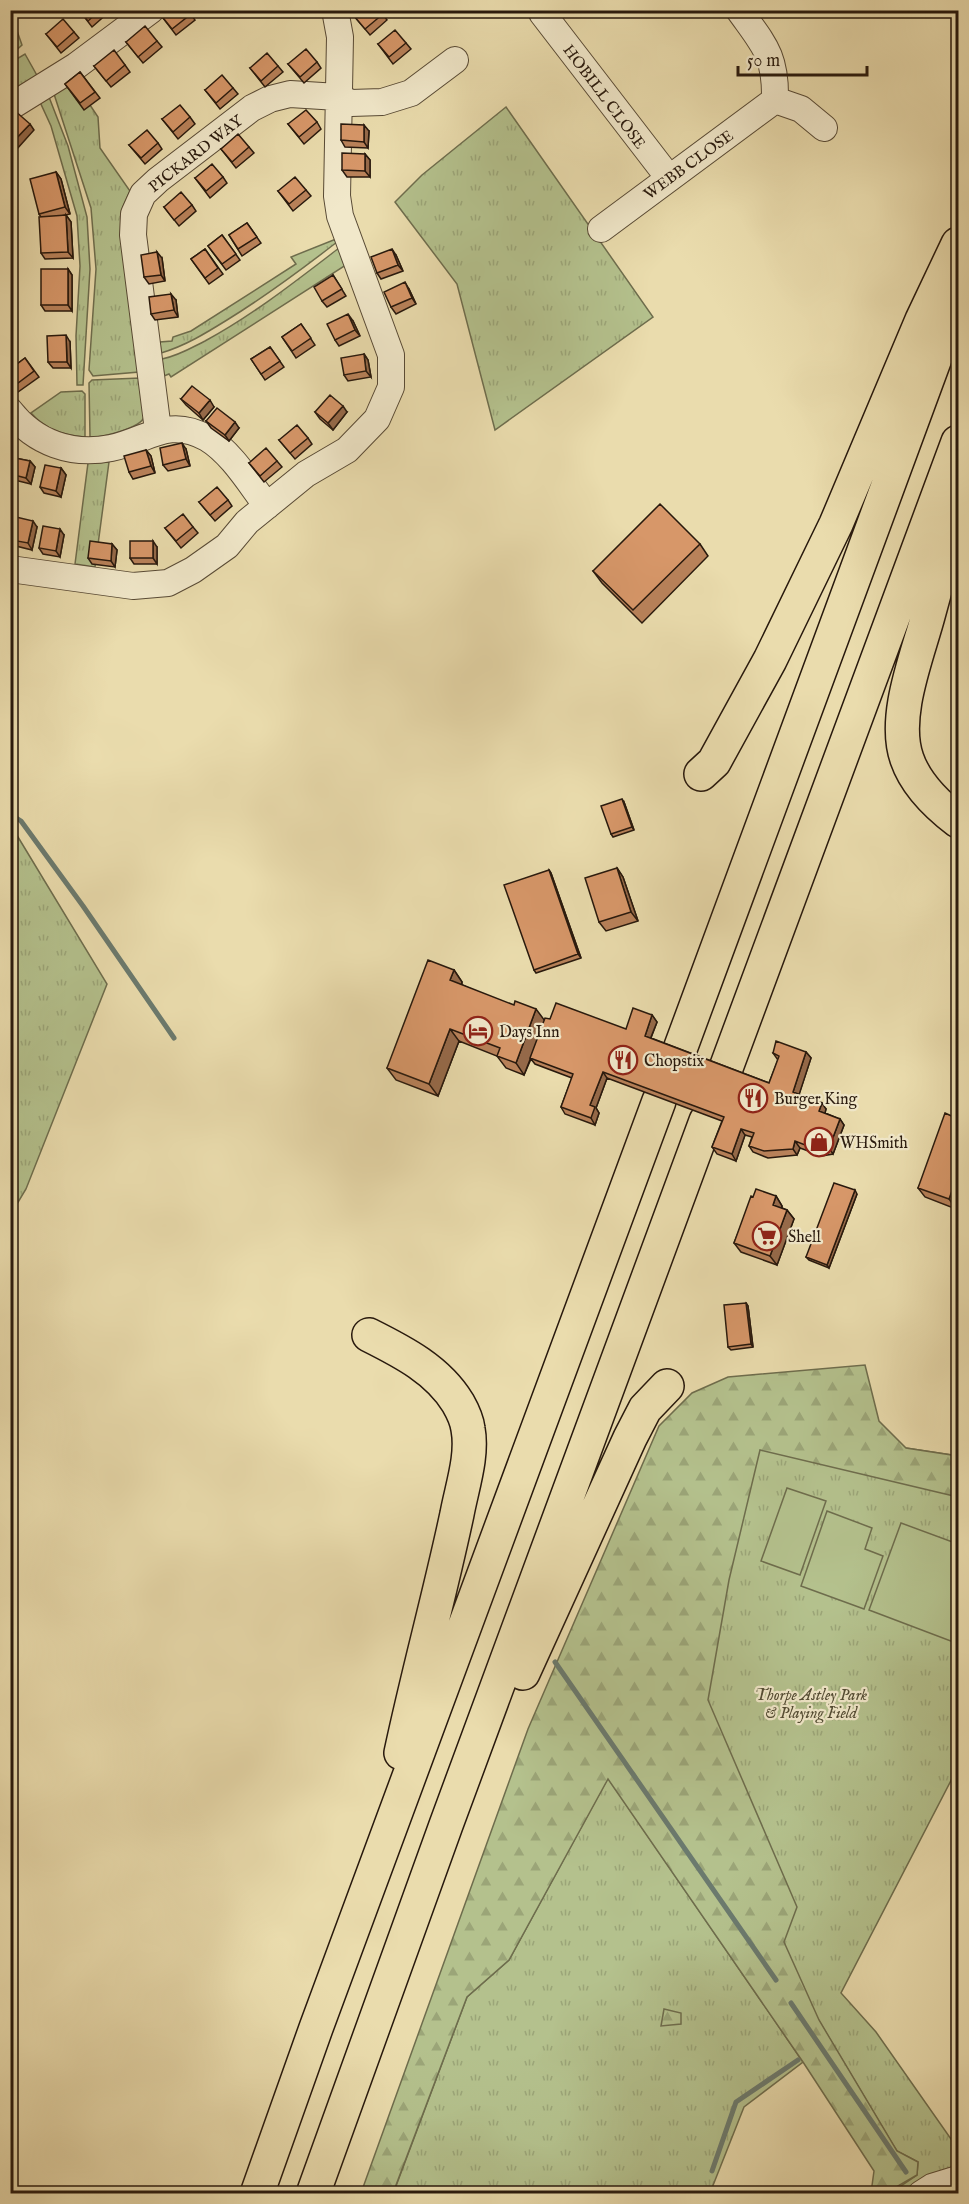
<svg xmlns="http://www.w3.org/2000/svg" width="969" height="2204" font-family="'IM FELL English',serif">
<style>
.grass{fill:url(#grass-tufts);stroke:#6e6d4d;stroke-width:1.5}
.forest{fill:url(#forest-firs);stroke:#6e6d4d;stroke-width:1.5}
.park{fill:#b4c18d;stroke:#6e6d4d;stroke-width:1.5}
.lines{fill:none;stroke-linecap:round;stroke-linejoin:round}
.stream{stroke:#6b7a6e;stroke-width:5}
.minor-casing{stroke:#584a35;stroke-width:28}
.highway-casing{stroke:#28190d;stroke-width:36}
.minor{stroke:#f1e8ca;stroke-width:26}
.highway{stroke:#eadcad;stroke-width:33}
.wall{fill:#b9825a;stroke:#28190d;stroke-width:1.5}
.shaded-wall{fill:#966a4a;stroke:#28190d;stroke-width:1.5}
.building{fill:#d79769;stroke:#28190d;stroke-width:1.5}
.labels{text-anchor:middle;stroke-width:4.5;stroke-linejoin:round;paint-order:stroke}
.street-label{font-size:16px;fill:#28190d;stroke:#f1e8ca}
.poi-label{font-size:16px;fill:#28190d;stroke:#f1e8ca;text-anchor:start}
.park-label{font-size:16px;font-style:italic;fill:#524b33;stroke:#f1e8ca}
</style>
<defs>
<pattern id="grass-tufts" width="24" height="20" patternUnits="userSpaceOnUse" patternTransform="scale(1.5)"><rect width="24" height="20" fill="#b4c18d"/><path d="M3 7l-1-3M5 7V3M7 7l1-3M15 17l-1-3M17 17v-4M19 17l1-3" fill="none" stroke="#9ba578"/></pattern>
<pattern id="forest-firs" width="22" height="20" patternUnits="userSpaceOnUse" patternTransform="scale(1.5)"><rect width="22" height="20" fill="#b4c18d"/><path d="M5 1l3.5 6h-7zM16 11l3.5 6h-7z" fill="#9ba578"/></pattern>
</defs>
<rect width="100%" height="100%" fill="#eadcad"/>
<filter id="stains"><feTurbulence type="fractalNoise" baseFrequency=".00333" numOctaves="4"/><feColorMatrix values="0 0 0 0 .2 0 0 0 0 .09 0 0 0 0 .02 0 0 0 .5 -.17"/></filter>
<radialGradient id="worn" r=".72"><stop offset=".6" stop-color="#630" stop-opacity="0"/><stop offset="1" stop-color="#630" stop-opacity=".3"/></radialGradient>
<!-- grass -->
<path class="grass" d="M16,28L22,45L11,55L12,29Z
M25,54L39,79L10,99V63Z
M74,81L98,117L100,148L130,191L123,207L121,233L139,372L93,376L89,370L96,269L91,208L54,94Z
M49,97L68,146L87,217L90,269L83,385H77L76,336L80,266L77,216L51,126L40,102Z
M506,107L653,317L495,430L457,284L395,202L422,175Z
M336,239L337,242C301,270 266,296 227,320C206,333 185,346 161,353L160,342L172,341L173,337L191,331L296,264L291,257Z
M339,248L346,265L171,377L169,374L164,376L162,359C178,356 191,348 205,341C253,315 296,281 339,248Z
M140,378C141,387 146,409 144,417C141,428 101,438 90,437L89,383L92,380Z
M82,391L85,394V437C63,435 46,430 31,413L61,392Z
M109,462L95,567L75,564L88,463Z
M18,837L107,984L26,1189L11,1214L10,845Z
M730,1435L906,1448L958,1456V1767L841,1993L876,2032L958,2149V2193H902L898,2188L917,2175L918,2162L897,2151L893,2145L797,1984L646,1710Z
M608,1778L803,2062L744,2107L710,2193L393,2194L467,1997L509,1960Z"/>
<!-- forest -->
<path class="forest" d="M865,1365L879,1421L906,1448L958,1456V1497L760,1450L729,1580L708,1700L797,1907L784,1942L819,2020L897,2151L918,2162L917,2175L886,2193H871L874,2171L803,2062L608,1779L509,1960L467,1997L393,2193H361L528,1729L659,1426L692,1393L728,1377Z
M664,2009L681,2013V2024L661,2026Z"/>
<!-- park -->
<path class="park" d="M787,1488L826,1501L800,1575L761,1561Z
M827,1511L872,1528L865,1549L883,1556L864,1609L801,1586Z
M901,1523L958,1544V1634L956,1643L869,1610Z"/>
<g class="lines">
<!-- stream -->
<path class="stream" d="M10,814L21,821L83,906L174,1038
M555,1662L776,1980
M791,2003L906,2172
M712,2171L736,2102L798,2060"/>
<!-- minor casing -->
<g class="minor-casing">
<path id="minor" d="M739,10C764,45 776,55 775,100L801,109L824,128
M542,13L669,178
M10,107L76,66L151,10
M601,229L775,100
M10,411C35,443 72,456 111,448C147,441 167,416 207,438C232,453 250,484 267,506
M158,430L133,235L134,214L143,194L158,180L252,108L270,99L290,94L338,97L351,103L382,102L411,93L455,60
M10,569L133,586L168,583L193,570L227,546L247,522L306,474L347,450L377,419L391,387V355L340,216L337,196L340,37L335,10
M921,2194L932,2187L958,2179"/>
</g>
<!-- highway casing -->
<g class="highway-casing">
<path id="highway" d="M958,506C948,543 938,579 928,616C917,657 892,717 907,759C916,785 937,805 958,821
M701,774L714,762L770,660L836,524L922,320L958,244
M679,1052L958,296
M726,1068L958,442
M369,1335C403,1352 438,1370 458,1403C462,1410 467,1421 468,1429C473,1456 462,1487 457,1514C440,1594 418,1673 401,1753
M523,1673L630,1438L645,1409L667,1386
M257,2194L316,2028L659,1101
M313,2194L446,1825L706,1121"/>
</g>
<!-- minor -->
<use href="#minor" class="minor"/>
<!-- highway -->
<use href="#highway" class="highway"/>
</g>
<!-- wall -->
<path class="wall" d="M79,10H108L109,12L92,27Z
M188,10L195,20L176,35L160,14Z
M294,10H301L297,14Z
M380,10L387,20L370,35L354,16Z
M74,32L79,38L61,53L46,34Z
M157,41L162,47L143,63L126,42Z
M406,43L411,49L393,64L378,44Z
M317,62L321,68L304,83L288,64Z
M125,65L130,72L111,87L94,66Z
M278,66L283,72L265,87L250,68Z
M80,72L100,98L84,110L65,84Z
M233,88L238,94L220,109L205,90Z
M190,117L195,124L178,139L162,119Z
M317,122L321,129L304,144L288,124Z
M369,131L368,148L345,147L341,140Z
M158,143L162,149L145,164L129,145Z
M249,147L254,153L236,168L221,149Z
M365,154L370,160V177H347L342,170Z
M56,172L61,179L70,214L61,216L66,215L71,222L73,258L45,259L41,253V217L39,214Z
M223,177L227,183L210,198L195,178Z
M306,190L311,196L293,211L278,191Z
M192,205L196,211L179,226L164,207Z
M247,223L261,243L242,256L229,235Z
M222,235L240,260L226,270L208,246Z
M205,249L223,274L209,284L191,259Z
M396,255L403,271L381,279L377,273Z
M162,258L165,281L149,284L144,277Z
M68,269L72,275V311H45L41,305Z
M333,275L346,296L327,307L322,301Z
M409,289L416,304L396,314L391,307Z
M176,300L178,317L155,320L151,314Z
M353,321L360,336L339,346L335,340Z
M301,324L315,345L296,358L282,337Z
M70,342L71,368H53L48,362Z
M270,347L284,367L265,380L251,359Z
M364,354L368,360L371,377L348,381L344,375Z
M25,358L39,377L18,392L10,382L17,364Z
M181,399L214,407L203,420L186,405Z
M315,412H347L333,430L320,419Z
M206,421L239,428L229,441L211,428Z
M308,438L312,444L295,459L279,440Z
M186,449L190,466L168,471L163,465Z
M146,450L151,456L155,473L133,479L129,472Z
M10,457L30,461L35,467L31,484L10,479Z
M277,461L282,467L264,482L249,463Z
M61,468L66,475L61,497L44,493L40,487Z
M228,500L232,506L215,521L199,502Z
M37,527L32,550L16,546L11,540Z
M193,527L198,533L181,548L165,528Z
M64,535L60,557L43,554L39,548Z
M112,544L117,550L115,567L92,564L88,558Z
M700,544L708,556L642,623L602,583L593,571Z
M157,547V564H134L130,558Z
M624,802L634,830L613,837L611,834Z
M617,868L623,877L638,921L606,931L599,922Z
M549,870L551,873L581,958L536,973L534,970Z
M454,970L462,982V985L544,1021L550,1019L626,1029L652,1015L657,1022L651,1038L769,1083L778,1060L773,1053L806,1052L811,1058L799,1094L826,1109L825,1113L840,1119L844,1125L833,1154L822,1156L800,1148L797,1155L768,1158L753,1152L749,1146L752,1137L745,1135L736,1161L717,1154L712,1147L722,1121L607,1078L596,1108L599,1113L595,1125L565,1114L561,1107L572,1078L535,1064L531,1059L524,1075L506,1068L497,1056L459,1041L438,1096L396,1080L387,1068Z
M958,1119V1201L956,1209L925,1197L918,1188Z
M857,1194L829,1268L809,1260L806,1257Z
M776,1196L782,1206V1208L787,1210L794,1219L777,1265L741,1252L734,1243L753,1197Z
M746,1303L748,1306L753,1347L731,1350L728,1347Z"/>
<!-- shaded-wall -->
<path class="shaded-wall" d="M30,124L34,130L16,150L11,144Z
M364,125L369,131L368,148L364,142Z
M365,154L370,160V177L365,171Z
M56,172L61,179L70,214L65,207Z
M66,215L71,222L73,258L68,252Z
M392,249L396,255L403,271L398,265Z
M157,252L162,258L165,281L161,275Z
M10,257L15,263L10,270Z
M68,269L72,275V311L68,305Z
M405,282L409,289L416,304L412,298Z
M171,294L176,300L178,317L174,310Z
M348,314L353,321L360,336L355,330Z
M66,335L70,342L71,368L67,362Z
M364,354L368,360L371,377L366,371Z
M210,400L214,407L203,420L199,413Z
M343,406L347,412L333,430L328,423Z
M235,422L239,428L229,441L225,435Z
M182,443L186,449L190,466L186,459Z
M146,450L151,456L155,473L151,466Z
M30,461L35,467L31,484L26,478Z
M61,468L66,475L61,497L56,491Z
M33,521L37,527L32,550L28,543Z
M60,529L64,535L60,557L56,551Z
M153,541L157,547V564L153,558Z
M112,544L117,550L115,567L111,561Z
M622,799L624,802L634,830L632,827Z
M617,868L623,877L638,921L631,912Z
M549,870L551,873L581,958L578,954Z
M454,970L462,982L459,993L450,980Z
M536,1009L545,1021L524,1075L516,1063Z
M652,1015L657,1022L649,1042L645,1036Z
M450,1029L459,1041L438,1096L429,1084Z
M806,1052L811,1058L798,1098L793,1092Z
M603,1072L607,1078L596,1108L599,1113L595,1125L591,1118L590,1105Z
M822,1103L826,1109L824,1117L819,1111Z
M840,1119L844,1125L833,1154L829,1148Z
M741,1129L745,1135L736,1161L732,1154Z
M795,1141L800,1148L797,1155L793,1149Z
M958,1174V1201L956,1209L949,1199Z
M855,1190L857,1194L829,1268L827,1265Z
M776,1196L782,1206L779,1214L773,1205Z
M787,1210L794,1219L777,1265L770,1256Z
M746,1303L748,1306L753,1347L751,1344Z"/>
<!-- building -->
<path class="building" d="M79,10H100L88,21Z
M165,10H188L191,14L172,29L160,14Z
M360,10H380L383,14L365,29L354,16Z
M63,19L74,32L57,47L46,34Z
M145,26L157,41L138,57L126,42Z
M395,30L406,43L389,57L378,44Z
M306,49L317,62L300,77L288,64Z
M114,50L125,65L106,81L94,66Z
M267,53L278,66L261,81L250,68Z
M80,72L95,92L80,103L65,84Z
M222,75L233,88L216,103L205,90Z
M180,105L190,117L173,132L162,119Z
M14,110L30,124L11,144L10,143V113Z
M306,110L317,122L299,137L288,124Z
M341,124L364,125V142L341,140Z
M147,130L158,143L141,158L129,145Z
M238,134L249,147L232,162L221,149Z
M342,153L365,154V171L342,170Z
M212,164L223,177L206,191L195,178Z
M56,172L65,207L39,214L30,179Z
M295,177L306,190L289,204L278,191Z
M181,192L192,205L174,220L164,207Z
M66,215L68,252L41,253L39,217Z
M247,223L257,237L238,249L229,235Z
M222,235L236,254L222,264L208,246Z
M205,249L218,268L205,278L191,259Z
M392,249L398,265L377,273L371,257Z
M157,252L161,275L144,277L141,255Z
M41,269H68V305H41Z
M333,275L342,289L322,301L314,287Z
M405,282L412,298L391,307L384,292Z
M171,294L174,310L151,314L149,297Z
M348,314L355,330L335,340L327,324Z
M301,324L311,338L292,351L282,337Z
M66,335L67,362H48L47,336Z
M270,347L280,361L261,374L251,359Z
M364,354L366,371L344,375L341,358Z
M10,356L17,364L25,358L34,371L14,386L10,382Z
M192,386L210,400L199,413L181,399Z
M330,395L343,406L328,423L315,412Z
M217,408L235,422L225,435L206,421Z
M297,425L308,438L290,453L279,440Z
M182,443L186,459L163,465L160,448Z
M266,448L277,461L260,476L249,463Z
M146,450L151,466L129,472L124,456Z
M10,457L30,461L26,478L10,474Z
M45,465L61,468L56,491L40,487Z
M217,487L228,500L210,515L199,502Z
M660,504L700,544L633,610L593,571Z
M183,514L193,527L176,541L165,528Z
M16,517L33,521L28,543L11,540Z
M43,526L60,529L56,551L39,548Z
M90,541L112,544L111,561L88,558Z
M130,541H153V558H130Z
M622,799L632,827L611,834L601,806Z
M617,868L631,912L599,922L585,878Z
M549,870L578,954L534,970L504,885Z
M428,960L454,970L450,980L514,1005L515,1001L536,1009L516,1063L497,1056L500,1048L450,1029L429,1084L387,1068Z
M556,1003L626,1029L633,1008L652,1015L645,1036L769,1083L779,1056L773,1053L776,1041L806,1052L793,1092L822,1103L819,1111L840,1119L829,1148L818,1150L795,1141L793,1149L764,1151L749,1146L754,1133L741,1129L732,1154L712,1147L724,1117L603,1072L590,1105L595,1107L591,1118L561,1107L573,1074L530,1058L545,1018L550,1019Z
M945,1113L958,1119V1174L949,1199L918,1188Z
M834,1183L855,1190L827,1265L806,1257Z
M756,1189L776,1196L773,1205L787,1210L770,1256L734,1243L751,1196L753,1197Z
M746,1303L751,1344L728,1347L724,1305Z"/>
<!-- icons -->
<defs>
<g id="hotel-ring" transform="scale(1.5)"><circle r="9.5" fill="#f1e8ca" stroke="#8f2418" stroke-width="1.5"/><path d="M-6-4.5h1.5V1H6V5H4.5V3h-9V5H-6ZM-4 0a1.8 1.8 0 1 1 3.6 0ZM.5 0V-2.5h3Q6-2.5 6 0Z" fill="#8f2418"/></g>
<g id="restaurant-ring" transform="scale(1.5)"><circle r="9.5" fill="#f1e8ca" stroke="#8f2418" stroke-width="1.5"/><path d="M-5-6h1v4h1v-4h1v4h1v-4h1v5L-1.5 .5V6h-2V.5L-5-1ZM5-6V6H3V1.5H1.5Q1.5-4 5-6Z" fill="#8f2418"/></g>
<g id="shop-ring" transform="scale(1.5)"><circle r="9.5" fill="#f1e8ca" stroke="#8f2418" stroke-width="1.5"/><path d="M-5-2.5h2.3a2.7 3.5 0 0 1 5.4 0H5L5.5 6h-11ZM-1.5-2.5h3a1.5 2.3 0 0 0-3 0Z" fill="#8f2418"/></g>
<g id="supermarket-ring" transform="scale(1.5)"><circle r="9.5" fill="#f1e8ca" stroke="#8f2418" stroke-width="1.5"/><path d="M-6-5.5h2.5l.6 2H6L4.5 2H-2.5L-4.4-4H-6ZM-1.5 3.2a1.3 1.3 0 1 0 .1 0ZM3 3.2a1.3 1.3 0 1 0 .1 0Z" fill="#8f2418"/></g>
</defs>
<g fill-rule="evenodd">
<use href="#hotel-ring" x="478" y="1031"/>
<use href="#restaurant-ring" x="623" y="1060"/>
<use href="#restaurant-ring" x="753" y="1098"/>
<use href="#shop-ring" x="819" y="1142"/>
<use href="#supermarket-ring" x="767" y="1236"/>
</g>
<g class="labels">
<!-- street labels -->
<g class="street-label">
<text transform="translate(605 96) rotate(53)" y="6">HOBILL CLOSE</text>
<text transform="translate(195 153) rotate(-38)" y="6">PICKARD WAY</text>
<text transform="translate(688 164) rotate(-36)" y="6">WEBB CLOSE</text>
</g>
<!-- poi labels -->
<g class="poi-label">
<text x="499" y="1037">Days Inn</text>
<text x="644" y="1066">Chopstix</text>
<text x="774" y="1104">Burger King</text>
<text x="840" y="1148">WHSmith</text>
<text x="788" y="1242">Shell</text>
</g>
<!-- park labels -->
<g class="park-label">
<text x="811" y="1700">Thorpe Astley Park<tspan x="811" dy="18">&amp; Playing Field</tspan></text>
</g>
</g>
<!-- margin -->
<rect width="969" height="2204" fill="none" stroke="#eadcad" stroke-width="36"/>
<rect x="12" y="12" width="945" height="2180" fill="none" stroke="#28190d" stroke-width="3"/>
<rect x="18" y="18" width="933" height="2168" fill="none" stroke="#28190d" stroke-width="1.5"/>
<!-- scale -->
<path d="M738 66v9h129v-9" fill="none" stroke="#28190d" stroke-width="3"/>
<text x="747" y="66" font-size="18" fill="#28190d" stroke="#f1e8ca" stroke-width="4.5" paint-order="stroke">50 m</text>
<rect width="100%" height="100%" filter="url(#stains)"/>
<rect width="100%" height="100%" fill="url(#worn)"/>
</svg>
